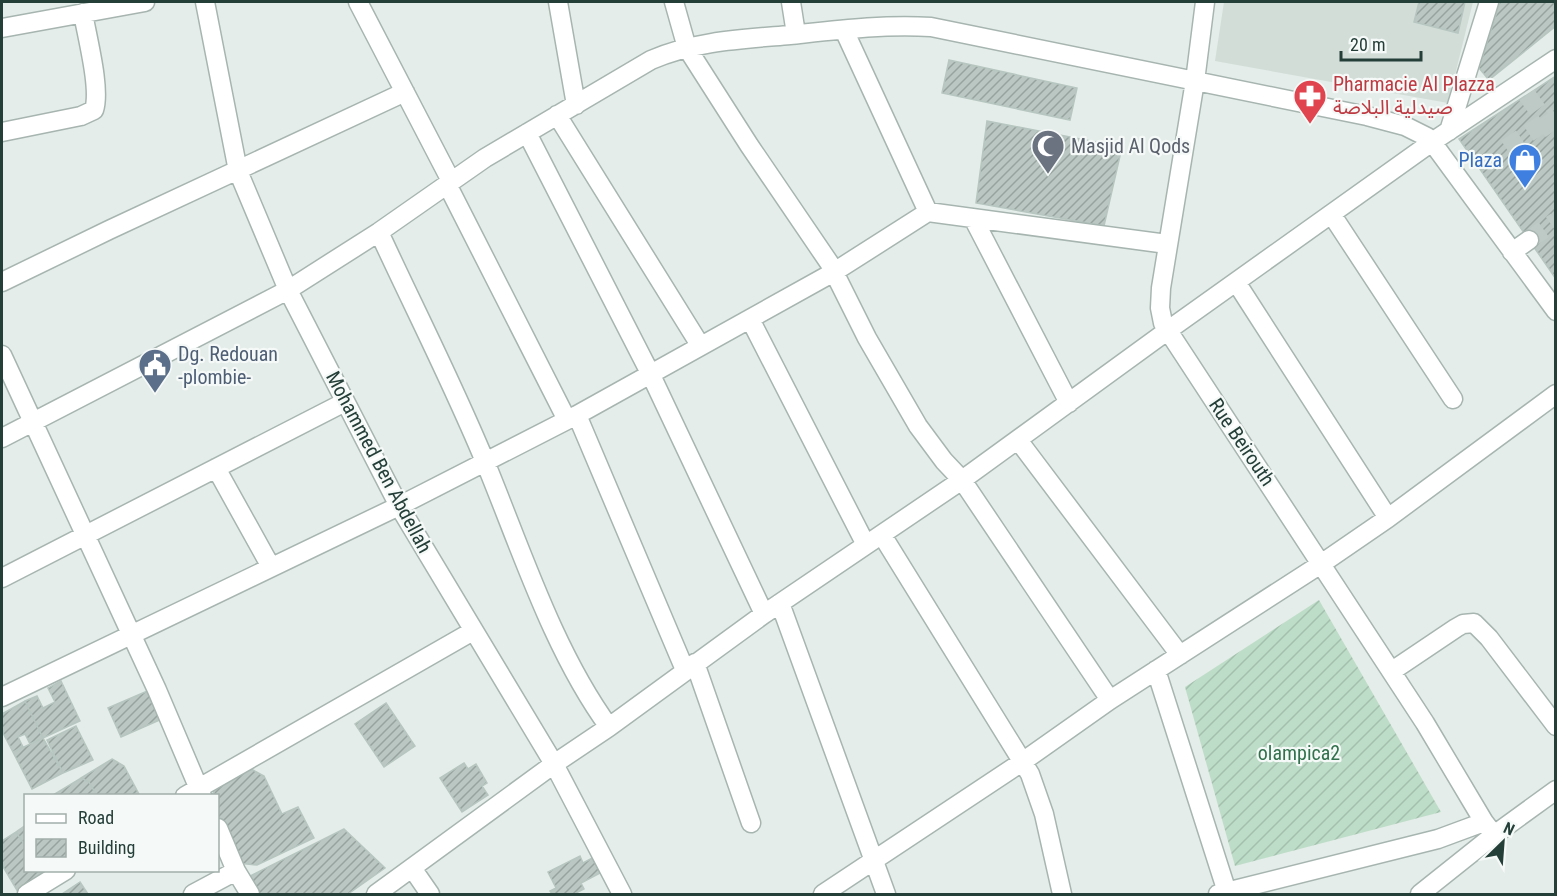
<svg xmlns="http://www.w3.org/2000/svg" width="1557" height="896" font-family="'Roboto Condensed','Noto Sans Arabic',sans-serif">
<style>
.built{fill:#d2ddd8}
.garden{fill:url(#garden-furrows)}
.building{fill:url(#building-hatch);stroke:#b7c6c0;stroke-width:1.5}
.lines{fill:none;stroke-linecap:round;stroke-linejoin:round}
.minor-tunnel{stroke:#becac6;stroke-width:18;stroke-dasharray:18 9;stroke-linecap:butt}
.minor-casing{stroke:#a7b5b0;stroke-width:21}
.minor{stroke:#fff;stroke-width:18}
.labels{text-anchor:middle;stroke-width:4.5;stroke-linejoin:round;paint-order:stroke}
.health-label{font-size:20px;fill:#be3a42;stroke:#f5f9f7;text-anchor:start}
.worship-label{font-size:20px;fill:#5b616d;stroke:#f5f9f7;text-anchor:start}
.shop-label{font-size:20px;fill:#366cbe;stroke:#f5f9f7;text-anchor:end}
.service-label{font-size:20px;fill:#4e5e75;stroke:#f5f9f7;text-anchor:start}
.street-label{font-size:20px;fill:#243e38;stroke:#f5f9f7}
.park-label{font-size:20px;fill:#31724d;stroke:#f5f9f7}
</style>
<defs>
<pattern id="garden-furrows" width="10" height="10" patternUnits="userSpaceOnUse" patternTransform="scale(1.5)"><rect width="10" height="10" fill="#beddc8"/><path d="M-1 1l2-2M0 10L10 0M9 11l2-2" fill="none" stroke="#a3bfad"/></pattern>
<pattern id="building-hatch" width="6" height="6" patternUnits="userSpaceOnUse" patternTransform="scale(1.5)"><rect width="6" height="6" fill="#bac7c2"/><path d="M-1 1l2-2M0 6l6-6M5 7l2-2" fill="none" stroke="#97a39f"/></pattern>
</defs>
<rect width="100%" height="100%" fill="#e4ede9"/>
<!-- built -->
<path class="built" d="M1224,2H1473L1448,103L1215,61Z"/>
<!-- garden -->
<path class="garden" d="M1319,600L1441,812L1235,866L1185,687Z"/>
<!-- building -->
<path class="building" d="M1419,2H1465L1458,33L1414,22Z
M1500,2H1556V26L1489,80L1479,68Z
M949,60L1077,88L1070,120L942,93Z
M1556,76V279L1459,139Z
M987,121L1122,147L1104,226L976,203Z
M61,681L80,721L43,738L25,701L37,696L43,708L55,702L48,688Z
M152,689L164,718L121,737L108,708Z
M25,701L43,738L30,744L25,734L18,737L23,747L13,752L2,731V714Z
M386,703L415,746L384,767L355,724Z
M76,726L93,760L63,773L47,740Z
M43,738L63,773L32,789L13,752Z
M112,759L124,766L140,796H97L89,782L81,778Z
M464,763L468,769L476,764L487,783L482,786L488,795L462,812L440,778Z
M251,769L264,776L282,814L298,807L314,838L257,865L238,863L218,822V796H208L214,793L212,788Z
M81,778L89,782L97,796L53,795Z
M26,825V847L16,832Z
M344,829L385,868L348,894H259L250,876Z
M16,832L26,847V870H40L44,876L18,892L2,865V841Z
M580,856L583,863L596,856L604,871L581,883L584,889L574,894H552L550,891L556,888L548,872Z
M80,882L88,894H62Z"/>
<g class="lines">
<!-- minor-tunnel -->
<path class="minor-tunnel" d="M1527,95L1556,136
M1506,148L1556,115
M1529,240L1556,221"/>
<!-- minor casing -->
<g class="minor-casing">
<path id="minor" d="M205,2L238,171L288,290L399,506L554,764L622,894
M358,2L451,181
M558,2L576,105
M674,2L687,48L749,145L830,264L867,338L918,426L944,461L962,480L1110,700
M791,2L796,34
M1205,2L1195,81L1161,288L1160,308L1163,323L1425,723L1484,822L1494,835
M2,28L145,2
M557,115L700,345
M1449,131L1489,2
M2,132L81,116L94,110C101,89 87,37 83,13
M527,133L650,373L764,614
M447,184L567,420
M928,212L1167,244
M1332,215L1453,399
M973,218L1069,403
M379,232C414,308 454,386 486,464C521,549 554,652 609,727
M1512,252L1529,240
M2,282L109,230L405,92
M1236,282L1388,518
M750,319L866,545
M2,355L157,690L202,796
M577,415L685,670
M2,438L288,290L379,232L485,158L651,60C694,41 743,39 790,35C837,30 884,24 931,27L1367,116L1405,126L1427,137L1432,142L1556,311
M1018,440L1180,655
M216,468L271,567
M882,535L1030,774L1044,814L1062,894
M2,578L345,402
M780,603L886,894
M695,663L751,823
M1156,670L1227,892
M1392,671L1456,628L1463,624L1474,623L1489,638L1556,726
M2,697L399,506L577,415L834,272L928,212L844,30
M185,796L473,631
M218,828L236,871L250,894
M412,868L430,894
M27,894L66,870
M193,894L236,871
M376,894L554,764L609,727L764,614L962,480L1167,331L1432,142L1556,59
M823,894L1022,762L1110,700L1321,564L1388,518L1556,394
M1218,894L1438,839L1484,822
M1420,894L1494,835L1556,790"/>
</g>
<!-- minor -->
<use href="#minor" class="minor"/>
</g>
<!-- icons -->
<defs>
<g id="pharmacy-pin" transform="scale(1.725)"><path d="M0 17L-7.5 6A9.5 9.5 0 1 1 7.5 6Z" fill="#e0444e" stroke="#f5f9f7"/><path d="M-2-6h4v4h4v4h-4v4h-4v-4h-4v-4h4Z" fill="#fff"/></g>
<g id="mosque-pin" transform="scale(1.725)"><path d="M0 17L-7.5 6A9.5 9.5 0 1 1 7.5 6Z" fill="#6b7280" stroke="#f5f9f7"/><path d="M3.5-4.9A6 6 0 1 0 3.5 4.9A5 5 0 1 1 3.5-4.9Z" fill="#fff"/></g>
<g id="shop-pin" transform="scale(1.725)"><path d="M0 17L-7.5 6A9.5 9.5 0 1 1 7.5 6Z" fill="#3f7fe0" stroke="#f5f9f7"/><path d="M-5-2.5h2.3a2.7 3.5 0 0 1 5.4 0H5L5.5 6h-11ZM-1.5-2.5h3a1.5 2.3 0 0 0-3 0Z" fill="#fff"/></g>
<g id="civic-pin" transform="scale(1.725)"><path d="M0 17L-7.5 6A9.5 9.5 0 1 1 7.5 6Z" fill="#5c6f8a" stroke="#f5f9f7"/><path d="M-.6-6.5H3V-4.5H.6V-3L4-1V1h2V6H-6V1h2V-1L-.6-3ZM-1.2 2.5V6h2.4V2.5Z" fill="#fff"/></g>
</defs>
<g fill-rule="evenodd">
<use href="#pharmacy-pin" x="1310" y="96"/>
<use href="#mosque-pin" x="1048" y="146"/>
<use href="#shop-pin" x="1525" y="160"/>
<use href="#civic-pin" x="155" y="365"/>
</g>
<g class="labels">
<!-- health labels -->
<g class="health-label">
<text x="1333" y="91">Pharmacie Al Plazza<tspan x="1333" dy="23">صيدلية البلاصة</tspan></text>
</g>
<!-- worship labels -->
<g class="worship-label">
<text x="1071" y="153">Masjid Al Qods</text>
</g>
<!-- shop labels -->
<g class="shop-label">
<text x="1502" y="167">Plaza</text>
</g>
<!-- service labels -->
<g class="service-label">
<text x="178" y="361">Dg. Redouan<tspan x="178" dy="23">-plombie-</tspan></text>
</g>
<!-- street labels -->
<g class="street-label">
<text transform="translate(1242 442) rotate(56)" y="7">Rue Beirouth</text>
<text transform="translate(379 462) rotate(62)" y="7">Mohammed Ben Abdellah</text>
</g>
<!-- park labels -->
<g class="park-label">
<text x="1299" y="760">olampica2</text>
</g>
</g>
<!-- border -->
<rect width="1557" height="896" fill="none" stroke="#243e38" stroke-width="6"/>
<!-- legend -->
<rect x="24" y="794" width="195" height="78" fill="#f5f9f7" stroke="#a1aeab" stroke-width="1.5"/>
<rect x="36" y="814" width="30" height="9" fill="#ffffff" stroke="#a1aeab" stroke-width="1.5"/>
<text x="78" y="824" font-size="18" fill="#243e38">Road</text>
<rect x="36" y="839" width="30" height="18" fill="url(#building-hatch)" stroke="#a1aeab" stroke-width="1.5"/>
<text x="78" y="854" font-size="18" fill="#243e38">Building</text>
<!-- north arrow -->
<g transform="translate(1503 842) rotate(25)" stroke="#f5f9f7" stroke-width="4.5" paint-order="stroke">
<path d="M0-4.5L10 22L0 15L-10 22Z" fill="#243e38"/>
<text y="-9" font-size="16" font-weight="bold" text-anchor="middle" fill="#243e38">N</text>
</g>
<!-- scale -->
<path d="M1341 51v9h80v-9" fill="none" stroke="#243e38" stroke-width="3"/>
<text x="1350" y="51" font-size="18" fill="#243e38" stroke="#f5f9f7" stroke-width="4.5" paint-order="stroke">20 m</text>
</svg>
